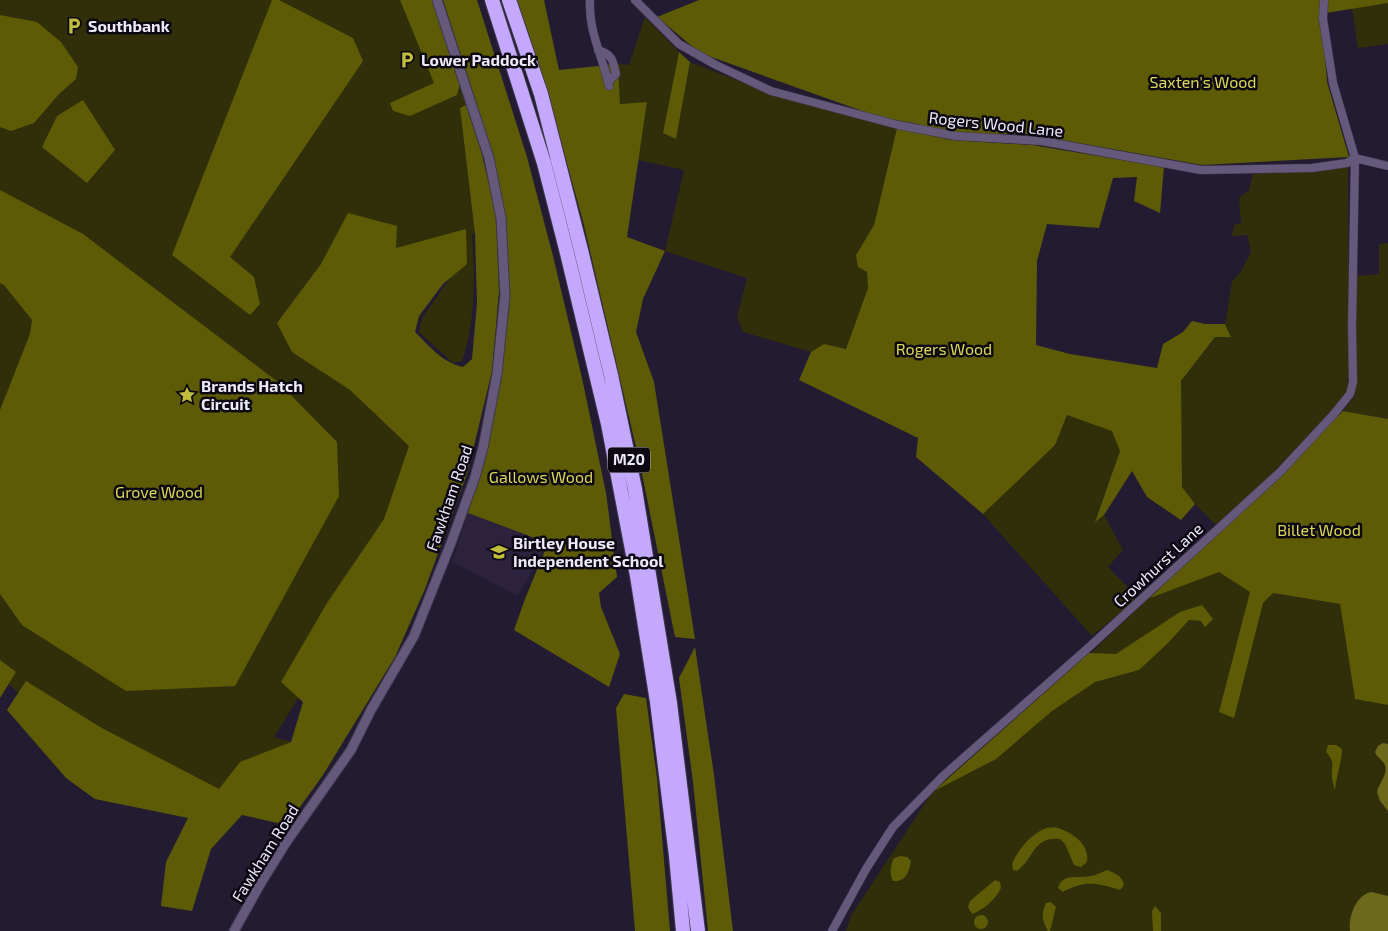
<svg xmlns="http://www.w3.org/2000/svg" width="1388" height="931" font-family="'Exo 2',sans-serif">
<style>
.built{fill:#2c223e}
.green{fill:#302f0a}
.forest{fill:#5e5b07}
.water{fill:#6c691d}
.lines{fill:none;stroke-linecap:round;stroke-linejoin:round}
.minor-casing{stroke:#3f384d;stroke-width:9}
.tertiary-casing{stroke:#3f384d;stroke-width:11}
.motorway-casing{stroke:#3f384d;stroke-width:16}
.minor{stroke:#64597a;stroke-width:8}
.tertiary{stroke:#64597a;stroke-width:9}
.motorway{stroke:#c4a8fb;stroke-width:14}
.labels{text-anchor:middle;stroke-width:5;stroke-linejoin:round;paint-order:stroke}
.shield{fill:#0b0811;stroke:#aaa6b3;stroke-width:1}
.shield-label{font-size:15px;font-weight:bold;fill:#eeeaf9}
.poi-label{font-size:16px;font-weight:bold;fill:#eeeaf9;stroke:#0b0811;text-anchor:start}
.park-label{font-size:16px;fill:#ddd958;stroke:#0b0811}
.street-label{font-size:16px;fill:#eeeaf9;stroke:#0b0811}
</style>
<rect width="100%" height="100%" fill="#231b31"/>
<!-- built -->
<path class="built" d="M468,513L548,543L518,596L452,562Z"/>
<!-- green -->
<path class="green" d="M0,0H409L449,98L457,95L460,84L466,105L460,108L475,234L472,233C475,275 476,320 462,361L453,363L419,332L422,318L463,260L391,251L415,427L378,570L274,737L291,742L264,753L220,799L26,701L0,675Z
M1388,3V44L1358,48L1352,8Z
M645,17L679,52L663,133L676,138L690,62L785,99L897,128L874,225L856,255L867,272L868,288L846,349L824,344L811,352L743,332L737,317L747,278L665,251L684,170L638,160L647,103L620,104L618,64L629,65Z
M1348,167L1349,361L1347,394L1280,465L1218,527L1193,502L1182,487L1181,435V381L1215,337L1231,336L1225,324L1232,281L1240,273L1251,252L1247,235L1232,236L1234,225L1241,223L1239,198L1249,190L1253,174Z
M1388,243V419L1343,411L1355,396L1357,276L1379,274V244Z
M1067,415L1114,430L1120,451L1095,521L1104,515L1123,550L1108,567L1138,598L1092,636L983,514L1054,445Z
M1190,559L1273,593L1340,604L1355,698L1388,705V931H846L852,914L933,791L1057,685Z"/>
<!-- forest -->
<path class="forest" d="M272,0H279L353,38L363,61L230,257L254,277L260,304L250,315L172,255Z
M400,0H432L454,59L460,84L457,95L410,116L393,111L390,103L434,83Z
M443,0H477L527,157L553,256L582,378L606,493L617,577L599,593L601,607L620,654L609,687L514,630L525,599L548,543L468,513L487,449L501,376L510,296L505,222L478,108Z
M517,0H544L559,70L618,64L620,104L647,102L627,237L665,251L643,299L636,332L654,382L695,639L675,637L640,464L583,221L543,77Z
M699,0H1320L1327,82L1349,157L1202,165L1028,134H958L913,123L882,118L700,53L657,17Z
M1327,0H1388V3L1326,13Z
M0,15L37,22L61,42L78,67L76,79L59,94L34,123L11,131L0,127Z
M679,52L690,62L676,139L663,133Z
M83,100L115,150L87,183L42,147L57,116Z
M466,105L481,151L496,213L499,291L492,371L468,471L425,589L395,657L323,775L287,825L242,815L211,849L192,911L161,906L166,862L188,818L95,799L66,778L7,710L26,681L100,727L219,789L240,762L291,742L303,702L281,682L327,603L384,519L409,446L350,390L292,352L277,323L321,264L348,213L397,226L396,248L466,229L467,264L443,284L419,316L415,332C430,347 442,362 463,367L472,359L477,303L475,234L460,108Z
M897,128L951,140L1032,145L1164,167L1160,213L1134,201L1137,177L1113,178L1099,228L1047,224L1037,261L1036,345L1070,354L1157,368L1163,344L1183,332L1192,321L1205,324H1225L1231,337H1215L1181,381L1182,487L1195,504L1181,520L1147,497L1132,471L1104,515L1095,522L1120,451L1112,431L1067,415L1055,445L983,514L916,457L918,438L799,380L811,352L824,344L846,349L868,288L867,272L858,267L856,255L874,225Z
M0,190L83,234L278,382L337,442L339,496L235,686L126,691L22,625L0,594V410L30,334L32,320L4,285L0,283Z
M1343,411L1388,419V705L1355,699L1340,604L1273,593L1263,603L1234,718L1219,712L1250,592L1219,572L1150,598Z
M1202,605L1213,619L1205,627L1201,621L1189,620L1168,643L1139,670L1095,682L1052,711L996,759L934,791L1089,653L1116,654L1180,612Z
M695,647L714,775L733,931H708L693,782L679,678Z
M0,660L16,672L0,698Z
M624,694L646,698L657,778L670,931H635L616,708Z
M1328,745H1336L1342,749C1342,762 1336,776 1335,790C1334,786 1332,781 1332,777C1331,764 1336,763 1326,752Z
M1055,827C1072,832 1090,844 1087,862L1081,867L1074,865L1065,844L1060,839C1032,837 1035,858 1017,871L1013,870L1012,864C1017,851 1030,835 1044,829C1047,827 1052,828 1055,827Z
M900,856L907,857L911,861C909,872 906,882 893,881C889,873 891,867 893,859Z
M1107,870C1115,873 1122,876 1124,885L1120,890C1097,883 1085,880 1063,892L1058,888C1062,872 1079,879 1091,876C1096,875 1102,872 1107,870Z
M995,880L1000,882L1001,888C996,899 983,910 972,914L968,907L970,901Z
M1051,902L1056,907L1050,931H1048C1042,921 1041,914 1046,903Z
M1155,906L1161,913V931H1153L1152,911Z
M974 922a7 7 0 1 1 14 0a7 7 0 1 1-14 0Z"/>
<!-- water -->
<path class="water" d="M1383,743L1388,744V811L1380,801L1377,792C1379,783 1388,775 1385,765C1382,759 1377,758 1375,752L1378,746Z
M1371,892L1388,896V931H1350C1348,917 1356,895 1371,892Z"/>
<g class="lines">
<!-- minor casing -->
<g class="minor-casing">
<path id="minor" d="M590,0C588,31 603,57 609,86
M635,0L679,44L716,65L771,91L898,125L956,136L1042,141L1201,170L1312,168L1347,163L1355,158
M598,50C612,54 613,60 616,74L608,82
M1355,158L1388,166
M832,931L866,869L893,827L943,776L1088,648L1280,472L1333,415L1350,394L1353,382L1352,327L1355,158L1333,83L1323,19L1324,0"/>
</g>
<!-- tertiary casing -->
<g class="tertiary-casing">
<path id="tertiary" d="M234,931L262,881L285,844L351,750L371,710L414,636L451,543L475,477L483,448L497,374L505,295L501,218L489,158L437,0"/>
</g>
<!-- motorway casing -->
<g class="motorway-casing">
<path id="motorway" d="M492,0L544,163L567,253L608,424L637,576L657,702L676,856L683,931
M509,0L541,94L581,250L611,375L635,489L670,703L698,931"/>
</g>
<!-- minor -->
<use href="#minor" class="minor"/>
<!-- tertiary -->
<use href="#tertiary" class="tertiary"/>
<!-- motorway -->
<use href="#motorway" class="motorway"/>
</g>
<!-- icons -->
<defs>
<g id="parking-bare" transform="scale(1.35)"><path d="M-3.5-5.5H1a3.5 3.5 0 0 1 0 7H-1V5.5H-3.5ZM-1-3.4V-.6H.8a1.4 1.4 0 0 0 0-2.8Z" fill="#c2bd3f" stroke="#0b0811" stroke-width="2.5" paint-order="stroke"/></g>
<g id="sight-bare" transform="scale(1.35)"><path d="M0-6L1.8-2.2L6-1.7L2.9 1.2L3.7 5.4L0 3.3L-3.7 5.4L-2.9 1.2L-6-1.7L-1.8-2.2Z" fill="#c2bd3f" stroke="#0b0811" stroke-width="2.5" paint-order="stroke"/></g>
<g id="school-bare" transform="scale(1.35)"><path d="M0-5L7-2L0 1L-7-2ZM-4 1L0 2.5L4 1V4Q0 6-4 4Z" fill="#c2bd3f" stroke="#0b0811" stroke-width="2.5" paint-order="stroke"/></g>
</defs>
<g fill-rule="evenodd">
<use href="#parking-bare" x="74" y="26"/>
<use href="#parking-bare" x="407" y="60"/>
<use href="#sight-bare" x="187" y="395"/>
<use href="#school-bare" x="499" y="552"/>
</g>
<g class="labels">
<!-- shield labels -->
<rect class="shield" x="608" y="447.5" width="42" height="25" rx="4"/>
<g class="shield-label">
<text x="629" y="465">M20</text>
</g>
<!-- poi labels -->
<g class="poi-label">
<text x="88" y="32">Southbank</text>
<text x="421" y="66">Lower Paddock</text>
<text x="201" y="392">Brands Hatch<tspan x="201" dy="18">Circuit</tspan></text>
<text x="513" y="549">Birtley House<tspan x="513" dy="18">Independent School</tspan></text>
</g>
<!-- park labels -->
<g class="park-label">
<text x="1203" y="88">Saxten's Wood</text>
<text x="944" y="355">Rogers Wood</text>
<text x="541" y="483">Gallows Wood</text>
<text x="159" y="498">Grove Wood</text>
<text x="1319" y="536">Billet Wood</text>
</g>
<!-- street labels -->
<g class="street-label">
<text transform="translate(996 124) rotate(6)" y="6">Rogers Wood Lane</text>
<text transform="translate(449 498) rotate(-71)" y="6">Fawkham Road</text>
<text transform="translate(1158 565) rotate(-43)" y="6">Crowhurst Lane</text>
<text transform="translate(265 853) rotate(-58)" y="6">Fawkham Road</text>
</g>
</g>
</svg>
